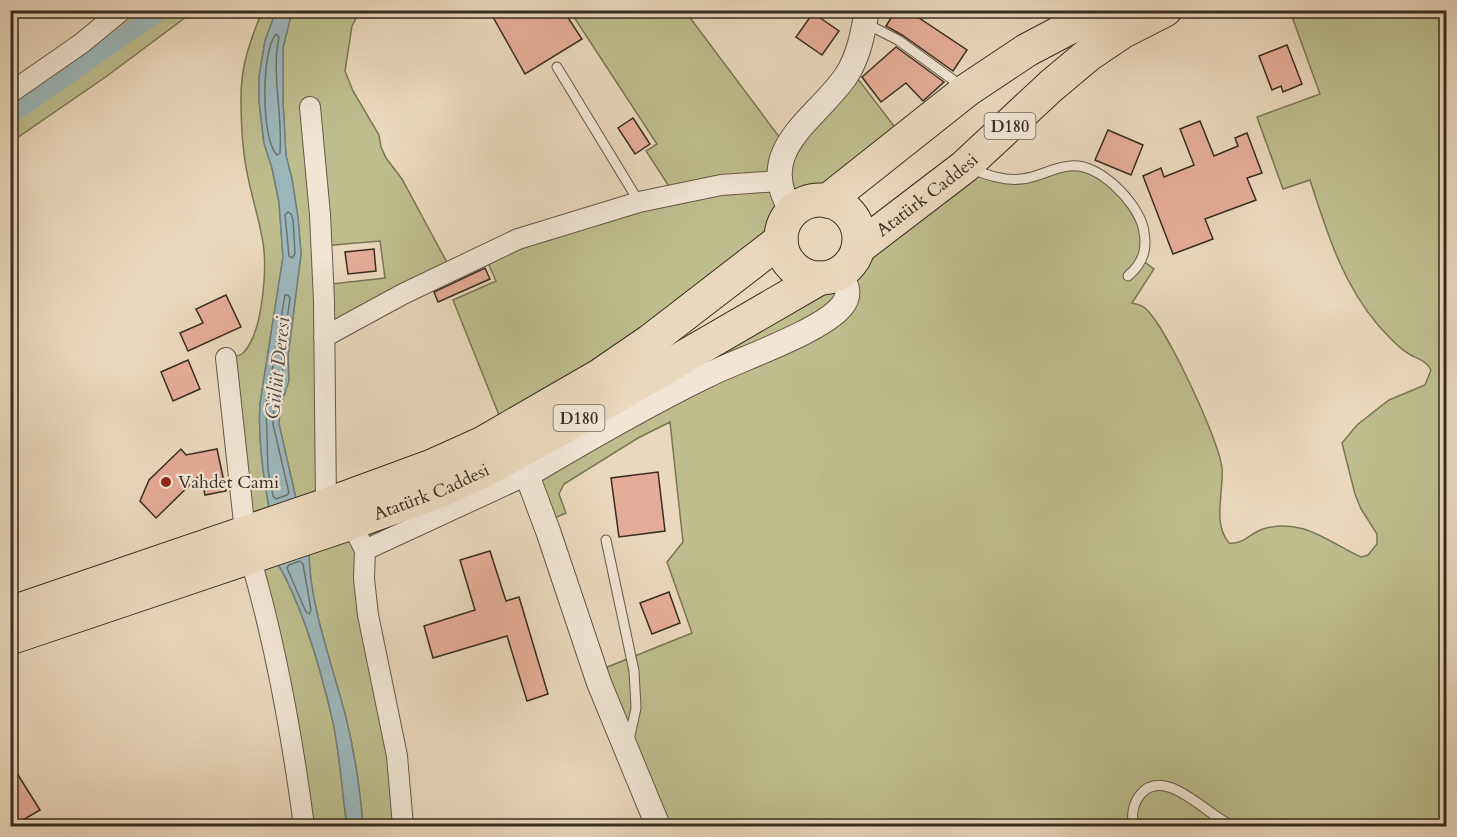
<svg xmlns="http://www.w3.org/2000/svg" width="1457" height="837" font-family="Cardo,serif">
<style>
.green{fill:#bdbd8d;stroke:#7a7557;stroke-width:1.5;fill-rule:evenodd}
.water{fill:#9cb7bb;stroke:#74807d;stroke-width:1.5}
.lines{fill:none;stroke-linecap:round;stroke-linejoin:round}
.shore{stroke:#6a726e;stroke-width:1.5}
.canal{stroke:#9cb7bb;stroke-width:18}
.building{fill:#e5ac99;stroke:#382d21;stroke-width:1.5}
.service-casing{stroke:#655848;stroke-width:11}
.minor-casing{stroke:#655848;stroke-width:22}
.tertiary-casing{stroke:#655848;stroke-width:26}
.trunk-casing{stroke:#382d21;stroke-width:35}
.service{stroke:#f2e5d4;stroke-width:9}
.minor{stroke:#f2e5d4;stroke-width:20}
.tertiary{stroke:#f2e5d4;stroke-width:24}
.trunk{stroke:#ebd7bd;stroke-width:33}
.poi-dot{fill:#8f2418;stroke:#f2e5d4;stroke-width:2}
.labels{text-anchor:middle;stroke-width:4.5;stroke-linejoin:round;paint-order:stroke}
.shield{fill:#f2e5d4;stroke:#706457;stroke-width:1.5}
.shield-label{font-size:16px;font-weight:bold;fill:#382d21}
.street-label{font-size:18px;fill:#382d21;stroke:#f2e5d4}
.poi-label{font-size:18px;fill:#382d21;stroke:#f2e5d4;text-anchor:start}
.water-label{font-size:20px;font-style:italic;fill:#515048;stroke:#f2e5d4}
</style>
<rect width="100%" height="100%" fill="#ebd7bd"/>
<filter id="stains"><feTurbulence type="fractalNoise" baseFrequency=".00333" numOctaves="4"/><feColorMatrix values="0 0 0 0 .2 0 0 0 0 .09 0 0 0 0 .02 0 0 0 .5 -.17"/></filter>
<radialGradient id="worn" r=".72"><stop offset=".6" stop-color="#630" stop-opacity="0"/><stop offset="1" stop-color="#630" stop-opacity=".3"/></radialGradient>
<!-- green -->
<path class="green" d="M122,11H194L107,76L11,142V93Z
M262,11H276L265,41L259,77V101L264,143L272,168L279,202L283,257L260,404C258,439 263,473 269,507L241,516L226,358C232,357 238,357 243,353C263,334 267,268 263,243C259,217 250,192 246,167C242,145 241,120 241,98C241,64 250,42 262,11Z
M292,11H360L352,26L345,71L353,91L379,135L381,147L386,158L402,179L451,270L324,337L325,490L296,499L279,424L280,407L289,380L288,356L301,254L298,218L292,179L286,156L283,103V48ZM380,241L385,278L323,285L322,246Z
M570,11H685L786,146L858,79L904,139L812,201L798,207L784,225L505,430L453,300L496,281L484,254L674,194L646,151L657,144Z
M1290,11H1446V826H752L751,824L742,826H658L595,672L692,633L667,562L683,542L670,422L638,438L564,484L559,494L566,513L545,522L527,475L365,550L403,826H363C360,790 355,754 346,718C333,666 309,605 309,552L844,270L855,256L964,167L1004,179L1072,165L1111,182L1141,219L1142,260L1154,269L1132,303C1137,304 1141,305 1145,308C1166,326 1219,440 1222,468C1224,492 1212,523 1229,543C1243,545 1250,533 1263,529C1302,517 1328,542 1361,557L1368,555L1377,544V534L1361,509L1355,494L1342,443L1357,425L1389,400L1425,385L1431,370C1426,360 1417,359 1409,354C1397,347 1387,335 1378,325C1342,283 1327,232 1310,180L1283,189L1257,117L1320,94Z
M277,562C304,608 321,670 333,722C340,756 342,792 347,826H304L254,569Z"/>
<!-- water -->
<path class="water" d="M276,11H292L283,48V103L286,156L292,179L298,218L301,254L288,356L289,381L280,407L279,424L296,499L269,507C263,473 258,439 260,404L283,257L279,202L272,168L264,143L259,101V77L265,41Z
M309,552C309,605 333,666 346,718C355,754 360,790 363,826H347C342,792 340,756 333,722C321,670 304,608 277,562Z"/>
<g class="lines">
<!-- shore -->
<path class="shore" d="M276,34L279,37C271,75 283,114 280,153L277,155C261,141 261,50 276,34Z
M288,212L291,214L293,219L295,254L292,258L289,256L285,215Z
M285,295H288L290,298L282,355L283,380L274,406L273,424L289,493L287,495L276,499L273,496L268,470L266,405Z
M300,561L303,564L311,610L309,614L306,612L287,568L289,565Z"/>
<!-- canal -->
<path class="canal" d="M10,116L161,10"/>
</g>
<!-- building -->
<path class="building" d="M489,10H563L582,39L525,74Z
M896,10H907L967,50L953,71L902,35L886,26Z
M813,13L839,31L822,55L796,37Z
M1287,45L1302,84L1283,92L1281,86L1272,90L1259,56Z
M896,47L944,82L923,101L906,83L881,102L862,77Z
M633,118L650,144L635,154L618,128Z
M1200,121L1214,156L1238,146L1235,138L1247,133L1262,173L1247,178L1256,200L1205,219L1213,239L1173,254L1143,176L1161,168L1164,177L1194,165L1180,129Z
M1108,130L1143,145L1131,175L1095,160Z
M374,249L376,271L348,274L345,252Z
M485,268L490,279L438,302L434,292Z
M226,295L241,327L188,351L180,333L203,323L196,309Z
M188,360L200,389L173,401L161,372Z
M181,449L186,455L217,449L226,491L205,495L201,474L156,518L140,501L149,480Z
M658,472L665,531L619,537L611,478Z
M490,551L506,601L519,597L548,694L527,701L507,636L433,658L424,626L475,610L460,560Z
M669,592L680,623L652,634L640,603Z
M10,762L40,810L18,823L10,811Z"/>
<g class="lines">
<!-- service casing -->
<g class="service-casing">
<path id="service" d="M867,24L898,40L963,87
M557,67L639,202
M972,169C987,175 1004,181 1021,179C1038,178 1053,167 1070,166C1099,163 1136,201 1143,227C1148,248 1144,262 1128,276
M606,540L634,671L636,708L629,740
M1134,826C1131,816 1133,804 1140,795C1165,764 1208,817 1233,826"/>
</g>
<!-- minor casing -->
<g class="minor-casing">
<path id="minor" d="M10,93L82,43L122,10
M310,107L320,215L324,301L326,505
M324,337L403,294L518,239L639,202L721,185L779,181
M226,358L245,532
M351,523L365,550L364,579L368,615L397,756L403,826
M365,550L527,475
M250,557C276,645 292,735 304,826"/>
</g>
<!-- tertiary casing -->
<g class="tertiary-casing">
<path id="tertiary" d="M792,212C753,150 815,121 846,76C859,56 863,33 867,10
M658,826L599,683L548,531L527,475C586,440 646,405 708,375C740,359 821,332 842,306C852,294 846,284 840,272"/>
</g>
<!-- trunk casing -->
<g class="trunk-casing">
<g id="trunk">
<circle cx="820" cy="239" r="39"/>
<path d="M827,201L967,90L1027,50L1103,10"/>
<path id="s1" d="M858,248L964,167L1051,86L1088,55L1122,32L1165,10"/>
<path d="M10,613L326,505L432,466L483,443L599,376L650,341L781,240"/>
<path id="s2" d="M10,638L351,523L442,490L493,466L551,434L820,278"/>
</g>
</g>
<!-- service -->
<use href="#service" class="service"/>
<!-- minor -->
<use href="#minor" class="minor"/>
<!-- tertiary -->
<use href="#tertiary" class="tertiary"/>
<!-- trunk -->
<use href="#trunk" class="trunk"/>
</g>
<!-- markers -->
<circle class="poi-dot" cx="166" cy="482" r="6"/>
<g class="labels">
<!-- shield labels -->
<g class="shield">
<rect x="984.5" y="113" width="51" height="26" rx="4.5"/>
<rect x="553.5" y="405" width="51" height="26" rx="4.5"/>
</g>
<g class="shield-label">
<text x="1010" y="132">D180</text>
<text x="579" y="424">D180</text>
</g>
<!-- street labels -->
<g class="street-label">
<text dy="6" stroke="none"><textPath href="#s1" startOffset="87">Atatürk Caddesi</textPath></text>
<text dy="6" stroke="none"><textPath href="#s2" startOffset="446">Atatürk Caddesi</textPath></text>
</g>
<!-- poi labels -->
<g class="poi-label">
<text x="178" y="488">Vahdet Cami</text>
</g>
<!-- water labels -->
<g class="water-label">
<text transform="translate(277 368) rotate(-84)" y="7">Gülüt Deresi</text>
</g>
</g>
<!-- margin -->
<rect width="1457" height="837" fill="none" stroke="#ebd7bd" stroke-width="36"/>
<rect x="12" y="12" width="1433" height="813" fill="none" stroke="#382d21" stroke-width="3"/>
<rect x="18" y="18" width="1421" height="801" fill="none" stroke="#382d21" stroke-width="1.5"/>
<rect width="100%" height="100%" filter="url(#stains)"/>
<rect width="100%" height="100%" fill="url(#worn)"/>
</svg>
